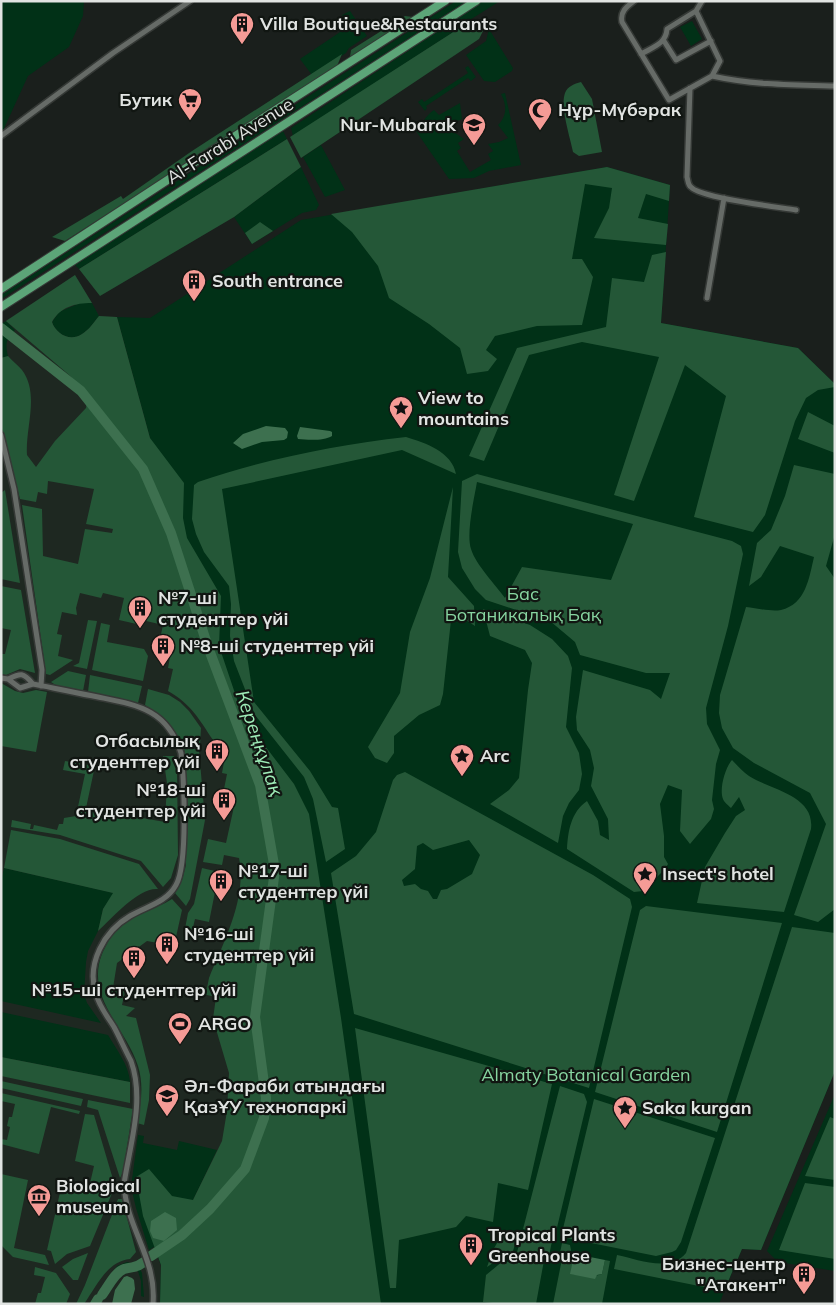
<svg xmlns="http://www.w3.org/2000/svg" width="836" height="1305" font-family="Mulish,sans-serif">
<style>
.built{fill:#1e2821}
.green{fill:#013117}
.forest{fill:#245737;fill-rule:evenodd}
.water{fill:#3d704f}
.lines{fill:none;stroke-linecap:round;stroke-linejoin:round}
.river{stroke:#3d704f;stroke-width:10}
.minor-casing{stroke:#353936;stroke-width:8}
.primary-casing{stroke:#353936;stroke-width:10}
.minor{stroke:#666b67;stroke-width:5}
.primary{stroke:#5ca578;stroke-width:8}
.labels{text-anchor:middle;stroke-width:4.5;stroke-linejoin:round;paint-order:stroke}
.poi-label{font-size:18px;font-weight:bold;fill:#e1e4e2;stroke:#111612;text-anchor:start}
.street-label{font-size:18px;fill:#e1e4e2;stroke:#111612}
.park-label{font-size:18px;fill:#87d5a0;stroke:#111612}
.water-label{font-size:19px;font-style:italic;fill:#9fedb8;stroke:#111612}
</style>
<rect width="100%" height="100%" fill="#1a1f1c"/>
<!-- built -->
<path class="built" d="M75,275L99,316L117,317L150,438L245,753L256,1114L203,1202L143,1216L161,1265L160,1304H1V324Z"/>
<!-- green -->
<path class="green" d="M1,1H84L83,16L69,47L28,76L1,135Z
M456,1H467L1,299V295Z
M478,1H500L465,23L443,24Z
M350,11L367,36L349,48L346,53L312,75L300,59L349,26L342,15Z
M692,21L702,39L691,46L680,27Z
M443,28L458,29L293,136L291,128Z
M489,29L513,68L512,71L495,82L484,81L466,55L486,41Z
M468,66L476,77L471,81L468,78L426,106L427,108L425,111L418,102L422,99L424,102L468,73L465,68Z
M505,93L521,165L489,171L474,178L449,179L416,131C422,124 426,115 434,110L439,115L460,103L462,119L449,125L454,132L464,139L458,143L461,148L457,151L470,172L491,160L488,154L493,151L488,144L499,142L508,138L498,125C507,116 507,105 501,94Z
M283,131L287,139L79,269L75,265Z
M321,145L345,190L325,197L303,157Z
M301,167L319,205L316,210L302,213L252,244L234,217Z
M607,167L670,185L661,323L798,348L835,384V1071L761,1250L742,1249L719,1304H160L161,1265L154,1247L149,1250L136,1208L131,1187L138,1135L144,1136L143,1143L177,1150L179,1141L217,1150L193,1200L236,1165L254,831L150,438L117,317L150,318L301,220Z
M80,303H92L99,316C94,322 89,330 82,334C70,342 56,334 52,322L59,312Z
M6,321L15,330C6,339 5,344 8,356L1,358V324Z
M4,868L114,893L103,909L98,931L88,951L86,962L84,994L87,1003L101,1023L1,1001V881Z
M1,1012L108,1035C116,1049 129,1065 130,1082L1,1057Z
M835,1094V1271L778,1262L767,1251Z
M127,1262L138,1265L142,1273L144,1297L141,1296V1281L138,1271C115,1269 116,1282 103,1297L100,1295L117,1266Z"/>
<!-- forest -->
<path class="forest" d="M405,16L413,17L350,57L351,50Z
M481,20L485,27L479,39L301,158L290,137L458,29Z
M342,54L337,66L309,85L65,241L52,237L121,196L123,199L192,151Z
M581,82L592,99L602,152L579,156L573,152C570,137 560,107 565,93C568,86 574,84 581,82Z
M287,139L301,167L234,217L100,296L79,269Z
M607,167L670,185L669,201L646,194L638,218L668,224L666,245L594,238L609,208L612,188L585,184L572,259H582L593,277L582,325L537,326L495,336L486,350L497,359L488,371L467,374L460,348L429,324L389,298L378,266L352,232L331,214Z
M260,222L273,231L252,244L245,233Z
M666,252L661,323L798,348L835,384V387L818,390L806,398L795,421L765,515L753,532L694,517L726,396L685,365L634,501L614,495L659,357L582,342L529,355L484,461L469,456L517,348L606,327L612,278L644,282L652,255Z
M75,275L92,303C75,303 60,307 52,322C56,334 70,342 82,334C89,330 94,322 99,316L117,317L150,438L184,483L183,518L187,538L221,596L219,646L243,717L294,784L309,814L341,1018L381,1304H160L161,1265L143,1216L136,1177L149,1169L172,1196L193,1200L222,1141L227,1111L229,1073L213,1019L216,997L188,991L189,986L207,988L209,978C224,941 247,899 239,858L224,855L222,865L203,862L208,839L226,843L235,802L222,799L227,774L222,773L226,751L211,748L213,740C199,719 191,704 168,691L173,669L168,668L172,646L158,643L160,639L163,625L142,620L141,625L119,620L124,598L103,593L101,598L80,593L76,608L77,615L62,612L57,634L62,635L58,656L73,660L50,675L46,674L22,505L42,509L43,556L78,564L85,529L112,533L113,529L86,524L94,489L48,481L47,494L38,492L36,502L20,499L1,425V358L8,356C12,361 18,365 22,370C40,394 25,428 27,455L36,467L55,441L86,408L88,396L86,391L68,374L6,321Z
M808,412L835,426V453L798,439Z
M406,437C426,443 452,452 456,474L402,450L222,489L254,702L310,771L332,807L338,808L345,849L326,862L313,799L304,777L255,715L234,661L230,636L231,604L229,586L204,552L196,534L192,519L194,485L198,482C266,459 335,445 406,437Z
M794,465L835,474V534L826,566L835,579V909L818,922L794,915L826,824L810,793L754,763L733,748L722,728L719,713L720,695L746,607C757,608 771,612 781,610C806,604 809,578 814,557L780,546L761,577L749,586L757,543L771,530L785,496Z
M477,474L732,541L741,546L743,554L728,626L706,708L707,724L720,750L716,764L712,800L714,809L711,819L690,844L680,831L682,790L668,785L660,804L664,836V857L668,864L665,869L643,891L634,892L567,849C568,831 571,812 587,801L598,821L600,835L609,840L608,819L591,786L594,768L590,750L577,730L576,717L583,670L650,690L661,699L670,673H646L580,655L575,642L550,621L486,600L475,589L462,568L458,552L462,481ZM477,482L633,524L611,580L522,567L505,598C495,584 476,565 471,549C466,534 474,499 477,482Z
M453,487L448,577L474,606L475,626L452,611L443,694L440,705L419,715L394,736V753L387,763L375,758L368,747L400,693L410,632L430,578Z
M5,490L20,583L1,579V493Z
M1,586L21,590L35,673L20,669L6,675L1,674V654H5L11,630L1,628Z
M483,609L530,625L552,639L568,656L572,668L566,727L579,753L582,774L579,790L569,803L563,816L558,843L490,804L509,790L519,778L528,690L532,663L525,650L490,636Z
M88,620L97,621L87,669L73,666L79,663Z
M101,623L110,625L107,642L144,649L148,656L143,681L92,670Z
M68,671L86,675L83,691L57,686L51,682Z
M90,675L142,686L138,703L88,692Z
M1,683L15,691L23,693L36,690L47,692L36,752L1,746Z
M148,689L169,695L180,702L189,711L201,728L200,745L181,742L168,722L145,705Z
M184,747L199,750L205,820L190,899L186,906L175,893L182,880L186,865L185,755Z
M163,756H174L177,767L178,855L171,878L163,887L141,861L60,835L11,827L12,820L31,824L30,829H33L34,825L57,830L59,824H63L64,818L76,816L85,774L63,770L65,761L95,766L86,808L165,822L167,783Z
M732,760C737,765 743,772 749,776C771,790 815,795 811,829L784,912L697,903L705,867L725,833L736,816L745,810L739,797L731,808C729,806 724,802 723,799C719,789 725,768 732,760Z
M405,772L593,875L630,899L632,907L589,1088L354,1014L331,873L356,856L376,832L393,780L397,775ZM469,840L480,855L472,874L447,889L441,890L437,899H433L428,891L421,889L415,884L404,886L402,880L415,869L417,846L423,843L433,850Z
M11,830L60,839L139,864L158,889C139,887 112,918 98,931L103,909L113,893L4,868Z
M202,868L219,872L209,922L195,919L190,940L183,939L188,913L194,904Z
M172,899L182,910L174,946L147,941L117,963L113,988L125,991L122,1005L135,1008L126,1016L136,1018L150,1075L149,1100L144,1125L137,1123C141,1105 144,1085 138,1066C126,1028 85,997 102,954C106,945 111,935 118,928C131,916 156,909 172,899Z
M646,906L782,923L717,1132L595,1092L640,910Z
M792,927L835,933V1071L761,1250L742,1249L724,1291L614,1269L617,1255C637,1259 670,1273 686,1253Z
M355,1028L552,1084L528,1190L498,1183L493,1222L466,1216L456,1227L399,1240L396,1288H390Z
M1,1057L130,1082V1103L1,1076Z
M1,1081L83,1099L81,1106L1,1088Z
M560,1086L584,1094L587,1102L555,1236L523,1229Z
M1,1093L80,1111L79,1114L51,1107L39,1154L1,1144V1139L7,1140L10,1127L7,1126L9,1117H12L15,1104L1,1101Z
M594,1099L715,1138L681,1242L676,1250L672,1252L656,1256L561,1237Z
M88,1100L133,1109L123,1172L120,1178L98,1110L87,1107Z
M85,1114L94,1115L115,1186L90,1246L67,1254L55,1264L51,1251L47,1250L61,1188L62,1186L88,1192L94,1166L75,1161Z
M830,1117L835,1119V1180L805,1176Z
M1,1174L28,1180L14,1248L45,1255L49,1265L13,1257L1,1245Z
M805,1183L835,1187V1259L779,1250Z
M118,1199H122L136,1252L130,1259C107,1261 96,1287 84,1304H76L85,1285Z
M504,1231L518,1234L511,1258L502,1257L487,1267L493,1250Z
M522,1234L552,1241L549,1256L545,1255L536,1304H502L483,1302L486,1275L503,1261L514,1263Z
M562,1243L570,1245L571,1250L569,1255L573,1260L571,1274L595,1276L602,1274L605,1260L610,1261L602,1304H553L562,1259L559,1258Z
M88,1253L78,1280H73L62,1267L73,1259Z
M35,1267L56,1273L70,1294L66,1304H35L38,1293H41L45,1277L34,1275Z"/>
<!-- water -->
<path class="water" d="M266,426L285,428L288,432L287,438L284,440L262,442L242,449L233,443L243,434Z
M300,427L330,431L332,432V436C324,441 308,440 298,439L297,436Z
M165,1212L176,1218L177,1230L164,1241L153,1238L150,1231L151,1221Z
M580,1255L605,1260L602,1274L597,1275L595,1279L570,1274L573,1260L578,1259Z
M127,1276L132,1278L134,1280L135,1289L131,1304H112L115,1290L124,1277Z"/>
<g class="lines">
<!-- river -->
<path class="river" d="M1,328L81,391L143,469L171,533L208,647L260,785L275,870L255,1017L266,1098L264,1118L245,1169L210,1209L182,1235L151,1256
M102,1295C108,1287 115,1272 124,1269C134,1266 135,1269 144,1262
M95,1304L98,1299"/>
<!-- minor casing -->
<g class="minor-casing">
<path id="minor" d="M634,1C626,7 620,12 622,22L669,100L712,76C753,85 793,85 835,86
M702,1L696,11L720,61L712,76
M664,41L676,60L711,41
M641,54C653,47 666,44 667,29L696,11
M690,88L687,177C688,180 688,185 691,187C700,198 778,207 796,210
M1,136L113,53L190,1
M707,298L724,198
M1,435L14,489L42,670L41,686
M1,678L8,679L20,688L33,684C55,688 76,693 98,697C137,705 167,709 181,753C184,779 188,864 176,885C166,903 147,906 130,916C104,931 86,964 96,994C99,1006 107,1016 114,1027C120,1038 125,1050 131,1061C145,1100 130,1144 124,1184C126,1228 157,1258 153,1304
M8,679C21,673 23,672 33,684"/>
</g>
<!-- primary casing -->
<g class="primary-casing">
<path id="primary" d="M1,289L218,147L445,1
M1,307C159,204 318,103 476,1"/>
</g>
<!-- minor -->
<use href="#minor" class="minor"/>
<!-- primary -->
<use href="#primary" class="primary"/>
</g>
<!-- icons -->
<defs>
<g id="building-pin" transform="scale(1.25)"><path d="M0 17L-7.5 6A9.5 9.5 0 1 1 7.5 6Z" fill="#f59b96" stroke="#111612"/><path d="M-4-6H4V6H1V3H-1V6H-4ZM-2.5-4.3h1.7v1.8h-1.7ZM.8-4.3h1.7v1.8H.8ZM-2.5-1h1.7V.8h-1.7ZM.8-1h1.7V.8H.8Z" fill="#111"/></g>
<g id="supermarket-pin" transform="scale(1.25)"><path d="M0 17L-7.5 6A9.5 9.5 0 1 1 7.5 6Z" fill="#f59b96" stroke="#111612"/><path d="M-6-5.5h2.5l.6 2H6L4.5 2H-2.5L-4.4-4H-6ZM-1.5 3.2a1.3 1.3 0 1 0 .1 0ZM3 3.2a1.3 1.3 0 1 0 .1 0Z" fill="#111"/></g>
<g id="mosque-pin" transform="scale(1.25)"><path d="M0 17L-7.5 6A9.5 9.5 0 1 1 7.5 6Z" fill="#f59b96" stroke="#111612"/><path d="M3.5-4.9A6 6 0 1 0 3.5 4.9A5 5 0 1 1 3.5-4.9Z" fill="#111"/></g>
<g id="university-pin" transform="scale(1.25)"><path d="M0 17L-7.5 6A9.5 9.5 0 1 1 7.5 6Z" fill="#f59b96" stroke="#111612"/><path d="M0-5L7-2L0 1L-7-2ZM-4 1L0 2.5L4 1V4Q0 6-4 4Z" fill="#111"/></g>
<g id="sight-pin" transform="scale(1.25)"><path d="M0 17L-7.5 6A9.5 9.5 0 1 1 7.5 6Z" fill="#f59b96" stroke="#111612"/><path d="M0-6L1.8-2.2L6-1.7L2.9 1.2L3.7 5.4L0 3.3L-3.7 5.4L-2.9 1.2L-6-1.7L-1.8-2.2Z" fill="#111"/></g>
<g id="stadium-pin" transform="scale(1.25)"><path d="M0 17L-7.5 6A9.5 9.5 0 1 1 7.5 6Z" fill="#f59b96" stroke="#111612"/><path d="M0-5a6.5 5 0 1 0 0 10a6.5 5 0 1 0 0-10ZM-3.5-1.8h7v3.6h-7Z" fill="#111"/></g>
<g id="museum-pin" transform="scale(1.25)"><path d="M0 17L-7.5 6A9.5 9.5 0 1 1 7.5 6Z" fill="#f59b96" stroke="#111612"/><path d="M0-6L6-3V-2H-6V-3ZM-5-1h2V3h-2ZM-1-1h2V3h-2ZM3-1h2V3H3ZM-6 4H6V6H-6Z" fill="#111"/></g>
</defs>
<g fill-rule="evenodd">
<use href="#building-pin" x="242" y="24"/>
<use href="#supermarket-pin" x="190" y="100"/>
<use href="#mosque-pin" x="540" y="110"/>
<use href="#university-pin" x="474" y="125"/>
<use href="#building-pin" x="194" y="281"/>
<use href="#sight-pin" x="401" y="408"/>
<use href="#building-pin" x="140" y="608"/>
<use href="#building-pin" x="163" y="646"/>
<use href="#building-pin" x="217" y="751"/>
<use href="#sight-pin" x="462" y="756"/>
<use href="#building-pin" x="224" y="800"/>
<use href="#sight-pin" x="645" y="874"/>
<use href="#building-pin" x="221" y="881"/>
<use href="#building-pin" x="167" y="944"/>
<use href="#building-pin" x="134" y="958"/>
<use href="#stadium-pin" x="180" y="1024"/>
<use href="#university-pin" x="167" y="1096"/>
<use href="#sight-pin" x="625" y="1108"/>
<use href="#museum-pin" x="39" y="1196"/>
<use href="#building-pin" x="471" y="1245"/>
<use href="#building-pin" x="804" y="1274"/>
</g>
<g class="labels">
<!-- poi labels -->
<g class="poi-label">
<text x="260" y="30">Villa Boutique&amp;Restaurants</text>
<text x="172" y="106" text-anchor="end">Бутик</text>
<text x="558" y="116">Нұр-Мүбәрак</text>
<text x="456" y="131" text-anchor="end">Nur-Mubarak</text>
<text x="212" y="287">South entrance</text>
<text x="418" y="404">View to<tspan x="418" dy="21">mountains</tspan></text>
<text x="158" y="604">№7-ші<tspan x="158" dy="21">студенттер үйі</tspan></text>
<text x="180" y="652">№8-ші студенттер үйі</text>
<text x="200" y="747" text-anchor="end">Отбасылық<tspan x="200" dy="21">студенттер үйі</tspan></text>
<text x="480" y="762">Arc</text>
<text x="206" y="796" text-anchor="end">№18-ші<tspan x="206" dy="21">студенттер үйі</tspan></text>
<text x="238" y="877">№17-ші<tspan x="238" dy="21">студенттер үйі</tspan></text>
<text x="662" y="880">Insect's hotel</text>
<text x="184" y="940">№16-ші<tspan x="184" dy="21">студенттер үйі</tspan></text>
<text x="134" y="996" text-anchor="middle">№15-ші студенттер үйі</text>
<text x="198" y="1030">ARGO</text>
<text x="184" y="1092">Әл-Фараби атындағы<tspan x="184" dy="21">ҚазҰУ технопаркі</tspan></text>
<text x="642" y="1114">Saka kurgan</text>
<text x="56" y="1192">Biological<tspan x="56" dy="21">museum</tspan></text>
<text x="488" y="1241">Tropical Plants<tspan x="488" dy="21">Greenhouse</tspan></text>
<text x="786" y="1270" text-anchor="end">Бизнес-центр<tspan x="786" dy="21">"Атакент"</tspan></text>
</g>
<!-- street labels -->
<g class="street-label">
<text transform="translate(230 141) rotate(-32)" y="6">Al-Farabi Avenue</text>
</g>
<!-- park labels -->
<g class="park-label">
<text x="523" y="600">Бас<tspan x="523" dy="21">Ботаникалық Бақ</tspan></text>
<text x="586" y="1081">Almaty Botanical Garden</text>
</g>
<!-- water labels -->
<g class="water-label">
<text transform="translate(260 743) rotate(71)" y="7">Кереңқұлақ</text>
</g>
</g>
<!-- border -->
<rect width="836" height="1305" fill="none" stroke="#e1e4e2" stroke-width="5"/>
</svg>
